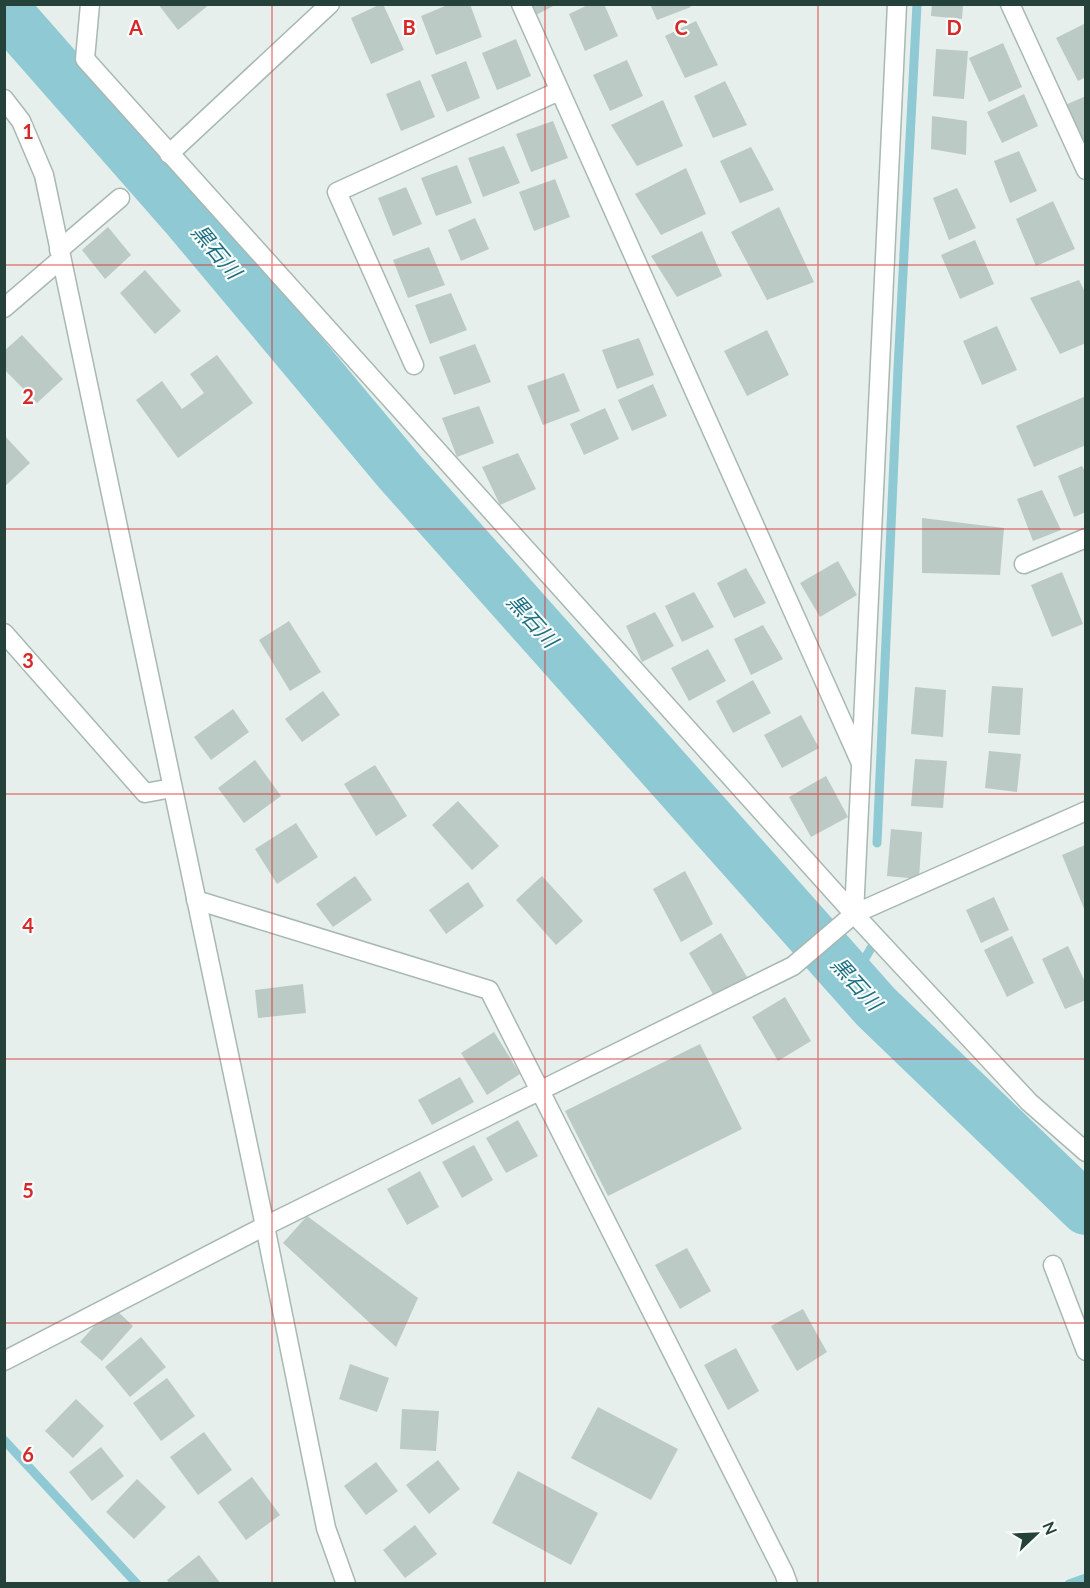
<svg xmlns="http://www.w3.org/2000/svg" width="1090" height="1588" font-family="Lato,'Noto Sans JP',sans-serif">
<style>
.lines{fill:none;stroke-linecap:round;stroke-linejoin:round}
.stream{stroke:#8ec9d4;stroke-width:9}
.river{stroke:#8ec9d4;stroke-width:52}
.building{fill:#bbcac4}
.minor-casing{stroke:#a8b8b2;stroke-width:21}
.tertiary-casing{stroke:#a8b8b2;stroke-width:21}
.minor{stroke:#fff;stroke-width:18}
.tertiary{stroke:#fff;stroke-width:18}
.grid{fill:none;stroke:#d62828;stroke-width:1.5;stroke-opacity:0.55}
.labels{text-anchor:middle;stroke-width:4.5;stroke-linejoin:round;paint-order:stroke}
.water-label{font-size:21px;font-style:italic;fill:#1c6f80;stroke:#f7fbf9}
.grid-label{font-size:20px;text-anchor:middle;font-weight:bold;fill:#d62828;stroke:#f7fbf9;stroke-width:4.5;stroke-linejoin:round;paint-order:stroke}
</style>
<rect width="100%" height="100%" fill="#e6efeb"/>
<g class="lines">
<!-- stream -->
<path class="stream" d="M877,843L898,369L917,4
M871,948L863,962L876,1007
M4,1440L137,1584
M1069,1584L1086,1578"/>
<!-- river -->
<path class="river" d="M4,9L186,216L400,472L876,1007L1086,1209"/>
</g>
<!-- building -->
<path class="building" d="M158,4H210L178,30Z
M381,4H383L404,50L371,64L351,18Z
M450,4H470L482,37L436,55L421,16Z
M531,4H557L536,15Z
M590,4H604L618,36L585,51L569,14Z
M650,4H689L691,7L657,20Z
M932,4H963L962,19L931,16Z
M696,21L718,65L685,78L665,36Z
M1086,23V77L1078,81L1056,38Z
M516,39L531,76L497,90L482,53Z
M1003,43L1022,87L989,102L969,58Z
M936,49L968,51L964,99L933,96Z
M627,60L643,96L610,111L593,75Z
M466,61L480,98L447,112L431,75Z
M420,80L435,117L401,131L386,94Z
M725,81L747,125L713,138L694,96Z
M1024,94L1038,126L1002,143L987,112Z
M1086,96V151L1065,105Z
M663,100L683,146L637,166L611,125Z
M932,116L967,121L966,155L931,149Z
M553,121L568,158L531,172L516,134Z
M504,146L520,183L483,197L468,158Z
M751,147L774,190L740,203L720,161Z
M1019,151L1037,191L1010,203L994,161Z
M457,165L472,203L436,216L421,178Z
M686,168L706,214L661,235L635,194Z
M555,179L570,217L534,231L519,192Z
M406,187L422,224L393,236L378,198Z
M957,188L976,228L949,240L933,198Z
M1053,201L1075,249L1036,266L1016,219Z
M779,207L814,282L767,300L731,232Z
M475,218L489,249L461,261L448,230Z
M108,227L131,255L105,279L82,250Z
M702,231L722,276L677,297L651,256Z
M975,240L994,284L960,299L941,255Z
M429,247L445,285L408,298L393,260Z
M145,270L181,311L155,334L120,293Z
M1079,280L1086,294V343L1060,354L1030,298Z
M451,293L467,330L430,344L415,305Z
M997,326L1017,370L982,385L963,341Z
M767,330L789,375L747,396L724,351Z
M22,335L63,379L37,403L4,369V351Z
M639,338L654,375L617,389L602,350Z
M475,344L491,382L454,395L439,357Z
M217,355L253,403L178,458L136,400L162,381L182,409L204,393L190,374Z
M564,373L580,411L543,425L527,386Z
M653,384L667,416L632,431L618,400Z
M1086,396V445L1034,467L1016,426Z
M479,406L494,443L457,457L442,418Z
M605,408L619,439L584,455L570,424Z
M4,435L30,463L4,487Z
M518,453L536,489L500,505L482,467Z
M1082,466L1086,473V512L1074,517L1058,476Z
M1042,490L1061,530L1033,541L1017,499Z
M922,518L1004,528L1000,575L922,573Z
M838,561L857,595L820,617L800,583Z
M746,568L766,603L734,618L717,583Z
M1062,572L1083,624L1052,637L1031,585Z
M694,592L714,627L682,642L665,606Z
M655,612L674,646L642,662L626,626Z
M289,621L321,672L290,691L259,640Z
M763,625L783,659L751,675L734,639Z
M708,649L726,681L689,701L671,668Z
M753,680L771,713L733,733L716,701Z
M992,686L1023,688L1020,735L988,733Z
M915,687L946,690L943,737L911,734Z
M323,691L340,715L302,742L285,719Z
M233,709L249,732L211,760L194,737Z
M801,715L819,748L782,768L764,735Z
M989,751L1021,754L1017,792L985,788Z
M915,759L947,761L943,808L911,806Z
M255,760L281,796L244,823L218,788Z
M375,765L407,816L376,836L344,784Z
M826,776L848,817L811,837L789,797Z
M458,801L499,846L472,870L432,825Z
M296,823L318,857L277,884L255,849Z
M891,829L922,832L919,879L887,876Z
M1085,845V911L1062,855Z
M685,871L713,924L681,942L653,889Z
M355,876L372,900L333,927L316,904Z
M542,876L583,921L556,945L516,900Z
M468,882L484,906L446,934L429,910Z
M994,897L1009,930L981,943L966,910Z
M721,933L747,977L714,996L689,953Z
M1012,936L1034,983L1007,997L984,950Z
M1068,946L1086,984V1000L1065,1009L1042,959Z
M303,984L306,1013L258,1018L255,990Z
M785,997L811,1041L778,1061L752,1017Z
M494,1032L520,1074L487,1095L461,1053Z
M700,1044L742,1129L608,1196L565,1111Z
M460,1077L474,1102L432,1125L418,1100Z
M518,1120L538,1156L506,1173L486,1138Z
M474,1145L493,1180L462,1198L442,1162Z
M420,1171L439,1207L407,1225L387,1189Z
M307,1216L418,1298L396,1347L283,1243Z
M687,1248L711,1291L680,1309L655,1265Z
M112,1306L133,1326L102,1361L80,1342Z
M803,1309L827,1352L797,1371L771,1326Z
M141,1337L166,1367L130,1397L105,1367Z
M736,1348L759,1391L728,1410L704,1365Z
M350,1364L389,1378L377,1412L339,1399Z
M167,1378L195,1416L161,1441L133,1403Z
M76,1399L104,1426L73,1458L45,1431Z
M598,1407L678,1449L651,1500L571,1458Z
M402,1409L439,1411L436,1451L400,1449Z
M204,1432L232,1470L198,1495L170,1457Z
M101,1447L124,1476L92,1501L69,1472Z
M438,1460L460,1489L429,1514L406,1485Z
M376,1462L398,1491L366,1515L344,1486Z
M518,1471L598,1513L571,1565L492,1523Z
M252,1477L280,1515L246,1540L218,1502Z
M137,1479L166,1507L134,1539L106,1512Z
M415,1525L437,1554L405,1578L383,1550Z
M199,1555L221,1584H170L167,1580Z"/>
<g class="lines">
<!-- minor casing -->
<g class="minor-casing">
<path id="minor" d="M90,4L85,59L854,914L1029,1102L1086,1152
M521,4L860,761
M1010,4L1086,170
M169,154L330,4
M59,250L120,198
M4,308L60,260
M414,365L337,192L559,91
M1024,564L1086,538
M4,633L145,793L172,788
M196,900L489,990L784,1573L788,1584
M854,914L897,4
M1053,1265L1086,1351
M4,1361L265,1226L793,966L854,914L1086,811"/>
</g>
<!-- tertiary casing -->
<g class="tertiary-casing">
<path id="tertiary" d="M4,99L21,121L44,175L265,1226L326,1528L346,1584"/>
</g>
<!-- minor -->
<use href="#minor" class="minor"/>
<!-- tertiary -->
<use href="#tertiary" class="tertiary"/>
</g>
<!-- grid -->
<path class="grid" d="M272,4V1584M545,4V1584M818,4V1584M4,265H1086M4,529H1086M4,794H1086M4,1059H1086M4,1323H1086"/>
<g class="labels">
<!-- water labels -->
<g class="water-label">
<text transform="translate(216 252) rotate(50)" y="7">黒石川</text>
<text transform="translate(532 621) rotate(48)" y="7">黒石川</text>
<text transform="translate(856 984) rotate(48)" y="7">黒石川</text>
</g>
</g>
<g class="grid-label">
<text x="136" y="35">A</text>
<text x="409" y="35">B</text>
<text x="681" y="35">C</text>
<text x="954" y="35">D</text>
<text x="28" y="139">1</text>
<text x="28" y="404">2</text>
<text x="28" y="668">3</text>
<text x="28" y="933">4</text>
<text x="28" y="1198">5</text>
<text x="28" y="1462">6</text>
</g>
<!-- border -->
<rect width="1090" height="1588" fill="none" stroke="#24423a" stroke-width="12"/>
<!-- north arrow -->
<g transform="translate(1036 1534) rotate(67)" stroke="#f7fbf9" stroke-width="4.5" paint-order="stroke">
<path d="M0-4.5L10 22L0 15L-10 22Z" fill="#24423a"/>
<text y="-9" font-size="16" font-weight="bold" text-anchor="middle" fill="#24423a">N</text>
</g>
</svg>
